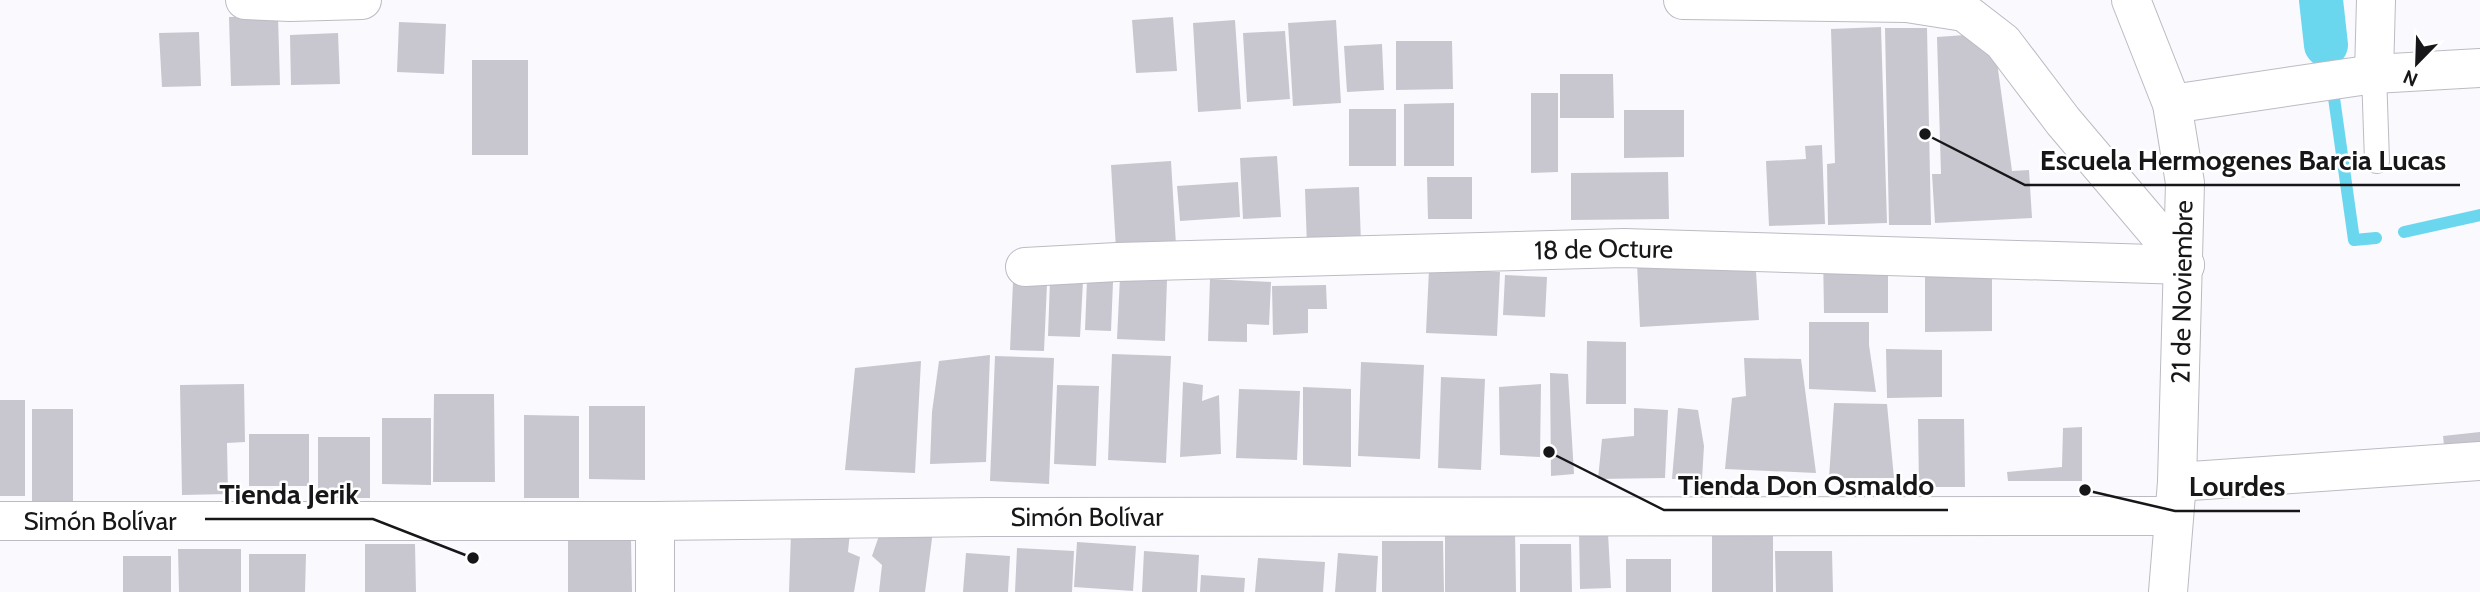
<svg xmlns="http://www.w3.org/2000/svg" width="2480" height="592" font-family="Cabin,sans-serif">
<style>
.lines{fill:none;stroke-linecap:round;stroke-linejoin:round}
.stream{stroke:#6bd7ef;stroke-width:12}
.canal{stroke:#6bd7ef;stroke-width:44}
.building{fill:#c8c7d0}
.lane-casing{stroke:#bbbbc3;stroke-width:26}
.street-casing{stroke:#bbbbc3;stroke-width:40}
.secondary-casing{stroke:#bbbbc3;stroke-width:40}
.lane{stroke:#fff;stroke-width:24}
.street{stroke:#fff;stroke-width:38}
.secondary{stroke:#fff;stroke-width:38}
.labels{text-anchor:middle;stroke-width:5;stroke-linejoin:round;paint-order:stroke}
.street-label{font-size:26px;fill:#171719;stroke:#fff}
.leader{fill:none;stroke:#171719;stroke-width:2.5}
.callout-dot{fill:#171719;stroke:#fff;stroke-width:2.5}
.callout-label{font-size:28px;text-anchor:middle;font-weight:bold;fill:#171719;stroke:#fff;stroke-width:5;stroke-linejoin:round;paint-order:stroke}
</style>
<rect width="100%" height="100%" fill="#f9f9fe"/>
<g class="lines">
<!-- stream -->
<path class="stream" d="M2334,98L2354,240L2376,238
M2404,232L2480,215"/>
<!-- canal -->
<path class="canal" d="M2321,0L2326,45"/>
</g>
<!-- building -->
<path class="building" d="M278,16L280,85L231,86L229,17Z
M1173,17L1177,71L1136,73L1132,20Z
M1235,20L1241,109L1198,112L1193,23Z
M1336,20L1341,103L1293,106L1288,23Z
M399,22L446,24L444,74L397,72Z
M1881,27L1887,223L1828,225L1827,164L1835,163L1831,29Z
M1885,28H1927L1931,225H1889Z
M1285,31L1290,99L1247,102L1243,33Z
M199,32L201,86L162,87L159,33Z
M338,33L340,84L291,85L290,35Z
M1965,35L1997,62L2012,171L2029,170L2032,218L1935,223L1932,174H1941L1937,37Z
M1396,41H1452L1453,89L1396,90Z
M1382,44L1384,90L1347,92L1344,46Z
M472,60H528V155H472Z
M1560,74H1613L1614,118H1560Z
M1531,93H1558V172L1531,173Z
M1454,103V166H1404V104Z
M1349,109H1396V166H1349Z
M1624,110H1684V157L1624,158Z
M1822,145L1825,224L1769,226L1766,161L1806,159L1805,146Z
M1277,156L1281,217L1243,219L1240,158Z
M1171,161L1176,245L1116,249L1111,165Z
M1668,172L1669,219L1571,220V173Z
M1427,177H1472V219H1428Z
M1238,182L1240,217L1180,221L1177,186Z
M1359,187L1361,244L1307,246L1305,189Z
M1823,252H1888V313H1824Z
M1925,254H1992V331L1925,332Z
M1755,255L1759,320L1640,327L1637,263Z
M1429,269L1500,272L1497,336L1426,333Z
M1505,275L1547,277L1545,317L1503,315Z
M1120,277L1167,279L1165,341L1117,339Z
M1210,279L1271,282L1269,325L1247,324V342L1208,341Z
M1050,280L1083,281L1080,337L1048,336Z
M1087,280L1113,282L1111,331L1085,330Z
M1013,282L1047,284L1044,351L1010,350Z
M1326,285L1327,309H1308V333L1273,335L1272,286Z
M1809,322H1869V345L1876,392L1809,389Z
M1587,341L1626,342V404H1586Z
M1886,349L1942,350V397L1887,398Z
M1112,354L1171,356L1166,463L1108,460Z
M990,355L986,462L930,464L932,412L939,361Z
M995,356L1054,358L1049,484L990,481Z
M1744,358L1801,359L1816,473L1725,469L1732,398L1746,396Z
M921,361L915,473L845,470L855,368Z
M1361,362L1424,365L1420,459L1358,456Z
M1550,373L1568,374L1574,474L1551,476Z
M1441,377L1485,379L1481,470L1438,468Z
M1183,382L1203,385L1202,401L1219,395L1221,454L1180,457Z
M244,384L245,442L227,443L228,494L182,495L180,385Z
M1541,384L1540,457L1500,455L1499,387Z
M1057,385L1099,386L1096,466L1054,464Z
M1303,387L1351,389V467L1303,465Z
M1239,389L1300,391L1297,460L1236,458Z
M434,394H494L495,482H433Z
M0,400H25V496H0Z
M1834,403L1887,404L1894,478H1829Z
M589,406H645V480L589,479Z
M1634,408L1668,410L1665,478L1598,479L1602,439L1634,436Z
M1678,408L1698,410L1704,446L1702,479H1672Z
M32,409H73V507H32Z
M524,415L579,416V498H524Z
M382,418H431V485L382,484Z
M1918,419H1964L1965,487H1919Z
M2082,427V481H2008L2007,472L2062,467L2063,428Z
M2480,432V451L2445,454L2443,436Z
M249,434H309V486H249Z
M318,437H370V498H318Z
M881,530L933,531L925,592H879L882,565L872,556Z
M850,532L848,552L860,557L854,592H789L791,533Z
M1445,532H1515L1516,592H1445Z
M1579,532L1608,533L1611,588L1580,589Z
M1712,533H1773V592H1712Z
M568,540H631L632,592H568Z
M1382,541H1443L1444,592H1382Z
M1077,542L1136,546L1133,591L1074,587Z
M365,544H415L416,592H365Z
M1520,544H1571L1572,592H1520Z
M1017,548L1074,551L1072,592H1015Z
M178,549H241V592H179Z
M1144,551L1199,555L1197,592H1142Z
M1775,551H1832L1833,592H1776Z
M966,553L1010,556L1008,592H963Z
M1338,553L1378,556L1376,592H1335Z
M249,554H306L305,592H249Z
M123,556H171V592H123Z
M1258,558L1325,562L1323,592H1255Z
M1626,559H1671V592H1626Z
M1201,575L1245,578L1244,592H1200Z"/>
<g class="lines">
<!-- lane casing -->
<g class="lane-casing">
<path id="lane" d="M2374,74L2377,161"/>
</g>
<!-- street casing -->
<g class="street-casing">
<g id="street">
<path d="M245,0L290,2L362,0"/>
<path d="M1683,0L1907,3L1964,12L2003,42L2063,121L2185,265"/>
<path d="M2374,74L2376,0"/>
<path d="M2172,104L2374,74L2480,68"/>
<path id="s1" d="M1025,267L1117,262L1624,248L2185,265"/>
<path d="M2177,482L2480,461"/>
<path id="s2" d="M0,521H655L986,517L2174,516"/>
<path d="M655,521V592"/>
</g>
</g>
<!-- secondary casing -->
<g class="secondary-casing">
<path id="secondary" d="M2131,0L2172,104L2185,183L2177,482L2168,592"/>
</g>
<!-- lane -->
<use href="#lane" class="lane"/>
<!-- street -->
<use href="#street" class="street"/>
<!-- secondary -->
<use href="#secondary" class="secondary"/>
</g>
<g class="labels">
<!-- street labels -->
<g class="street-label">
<text dy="9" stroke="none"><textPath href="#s1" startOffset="579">18 de Octure</textPath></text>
<text transform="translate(2182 292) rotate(-89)" y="9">21 de Noviembre</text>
<text dy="9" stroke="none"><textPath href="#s2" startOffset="1087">Simón Bolívar</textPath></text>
<text dy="9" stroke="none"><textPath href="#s2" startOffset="100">Simón Bolívar</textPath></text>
</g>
</g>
<!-- callouts -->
<path class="leader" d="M1925 134L2025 185H2460M1549 452L1664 510H1948M2085 490L2175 511H2300M473 558L373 519H205"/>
<g class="callout-dot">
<circle cx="1925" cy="134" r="7"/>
<circle cx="1549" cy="452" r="7"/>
<circle cx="2085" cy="490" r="7"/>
<circle cx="473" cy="558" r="7"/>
</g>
<g class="callout-label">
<text x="2243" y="170">Escuela Hermogenes Barcia Lucas</text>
<text x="1806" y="495">Tienda Don Osmaldo</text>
<text x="2237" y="496">Lourdes</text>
<text x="289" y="504">Tienda Jerik</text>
</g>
<!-- north arrow -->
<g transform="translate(2417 63) rotate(203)" stroke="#ffffff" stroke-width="5" paint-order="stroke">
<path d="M0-5L12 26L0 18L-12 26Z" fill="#171719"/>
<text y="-10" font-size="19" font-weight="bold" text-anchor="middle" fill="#171719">N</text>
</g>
</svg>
